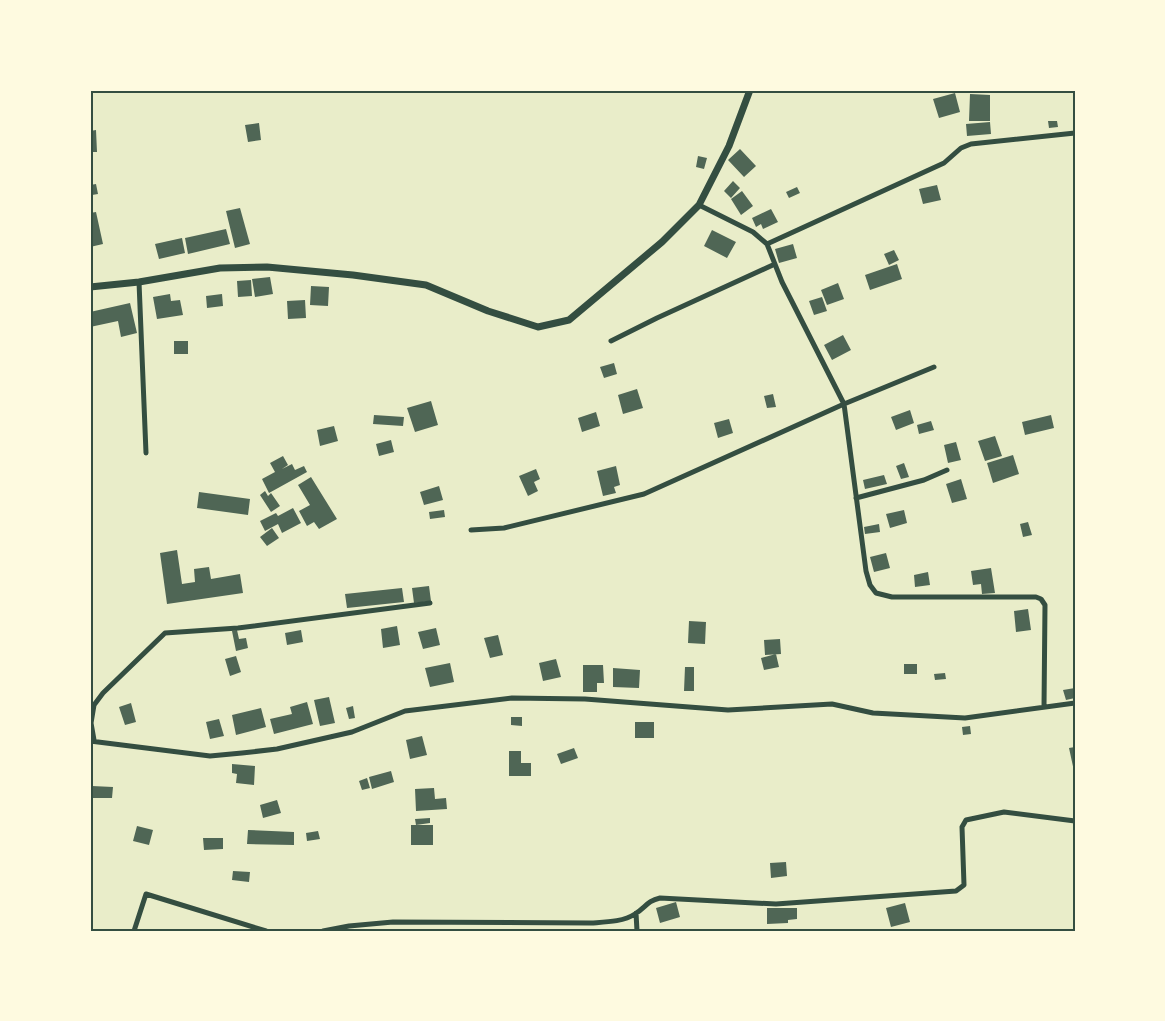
<svg xmlns="http://www.w3.org/2000/svg" width="1165" height="1021" font-family="'IBM Plex Sans',sans-serif">
<style>
.building{fill:#4f6655}
.lines{fill:none;stroke-linecap:round;stroke-linejoin:round}
.minor{stroke:#344e41;stroke-width:5}
.secondary{stroke:#344e41;stroke-width:7}
.neatline{fill:none;stroke:#344e41;stroke-width:2}
</style>
<rect width="100%" height="100%" fill="#e9edc9"/>
<!-- building -->
<path class="building" d="M955,93L960,112L939,118L933,99Z
M970,94L990,95V121H969Z
M1048,121H1057L1058,127L1049,128Z
M990,122L991,134L967,136L966,124Z
M259,123L261,140L248,142L245,125Z
M96,130L97,152H90V131Z
M740,149L756,166L744,177L728,160Z
M698,156L707,158L704,169L696,167Z
M733,181L740,188L731,198L724,191Z
M96,184L98,194L92,195L90,185Z
M937,185L941,200L923,204L919,189Z
M797,187L800,193L789,198L786,192Z
M742,191L753,206L741,215L731,199Z
M240,208L250,244L235,248L226,211Z
M771,209L778,222L763,229L761,224L756,227L752,218Z
M96,212L103,244L90,247V213Z
M226,229L230,244L188,254L185,238Z
M712,230L736,242L727,258L704,246Z
M182,238L185,253L159,259L155,244Z
M793,244L797,258L779,263L775,249Z
M894,250L899,260L889,265L884,254Z
M897,264L902,279L870,290L865,275Z
M270,277L273,294L255,297L252,279Z
M251,280L252,296L238,297L237,281Z
M838,283L844,299L827,305L821,290Z
M311,286L329,287L328,306L310,305Z
M170,294L171,301L180,300L183,315L157,319L153,297Z
M222,294L223,306L207,308L206,296Z
M822,297L827,311L814,315L809,301Z
M305,300L306,318L288,319L287,301Z
M130,303L137,333L121,337L118,321L90,327V312Z
M843,335L851,350L832,360L824,345Z
M174,341H188V354H174Z
M614,363L617,374L604,378L600,367Z
M637,389L643,408L623,414L618,395Z
M773,394L776,407L767,408L764,396Z
M431,401L438,425L415,432L407,408Z
M910,410L914,423L896,430L891,417Z
M596,412L600,426L582,432L578,418Z
M374,415L404,417L403,426L373,424Z
M1051,415L1054,428L1025,435L1022,422Z
M729,419L733,433L718,438L714,423Z
M931,421L934,430L919,434L917,425Z
M334,426L338,441L320,446L317,430Z
M995,436L1002,456L985,461L978,441Z
M391,440L394,452L379,456L376,444Z
M956,442L961,460L948,463L944,445Z
M1013,455L1019,474L993,483L987,463Z
M283,456L288,465L282,469L292,464L295,470L304,466L307,472L269,493L262,479L275,472L270,463Z
M904,463L909,477L901,479L896,466Z
M616,466L620,485L614,487L616,493L603,496L597,471Z
M536,469L540,479L534,482L538,491L528,496L519,476Z
M884,475L887,484L865,489L863,480Z
M311,477L337,519L319,529L314,522L307,526L299,511L310,505L298,485Z
M961,479L967,499L952,503L946,484Z
M439,486L443,500L424,505L420,492Z
M265,491L268,496L271,493L280,506L271,512L260,495Z
M199,492L250,499L248,515L197,508Z
M293,508L301,523L282,533L278,524L265,531L260,521L276,513L278,516Z
M444,510L445,517L430,519L429,512Z
M904,510L907,523L890,528L886,514Z
M1028,522L1032,535L1023,537L1020,524Z
M879,524L880,532L865,534L864,527Z
M272,528L279,538L267,546L260,537Z
M177,550L182,584L195,582L194,569L209,567L211,579L240,574L243,593L167,604L160,553Z
M886,553L890,568L874,572L870,557Z
M991,568L995,593L982,594L981,584L973,585L971,571Z
M928,572L930,585L915,587L914,575Z
M429,586L431,601L414,603L412,588Z
M402,588L404,602L347,608L345,594Z
M1028,609L1031,630L1016,632L1014,611Z
M689,621L706,622L705,644L688,643Z
M397,626L400,645L383,648L381,629Z
M436,628L440,645L423,649L418,632Z
M237,630L239,639L246,638L248,648L236,651L232,631Z
M301,630L303,642L287,645L285,633Z
M498,635L503,655L490,658L484,638Z
M780,639L781,654L765,655L764,640Z
M776,654L779,667L764,670L761,658Z
M236,656L241,672L230,676L225,659Z
M556,659L561,677L543,681L539,663Z
M450,663L454,682L430,687L425,668Z
M904,664H917V674H904Z
M583,665H603L604,683H597V692H583Z
M685,667H694V691H684Z
M613,668L640,670L639,688L613,687Z
M945,673L946,679L935,680L934,674Z
M1075,688V698L1066,700L1063,690Z
M329,697L335,723L320,726L314,700Z
M307,702L313,724L274,734L270,719L292,714L290,707Z
M131,703L136,722L125,725L119,707Z
M353,706L355,718L349,719L346,708Z
M261,708L266,727L236,735L232,715Z
M511,717H522V726L511,725Z
M219,719L224,736L210,739L206,722Z
M635,722H654V738H635Z
M970,726L971,734L963,735L962,727Z
M422,736L427,755L410,759L406,740Z
M1075,747V771H1074L1069,748Z
M574,748L578,758L561,764L557,754Z
M509,751H521V763H531V776H509Z
M232,764L255,766L254,785L236,783L237,774L232,773Z
M391,771L394,782L372,789L369,777Z
M367,778L370,788L362,790L359,781Z
M92,786L113,787L112,798H92Z
M434,788L435,799L446,798L447,809L416,811L415,789Z
M277,800L281,813L263,818L260,805Z
M430,818V823L416,825L415,819Z
M411,825H433V845H411Z
M137,826L153,830L149,845L133,841Z
M248,830L294,832V845L247,844Z
M318,831L320,839L307,841L306,833Z
M203,838H223V849L204,850Z
M786,862L787,876L771,878L770,863Z
M233,871L250,872L249,882L232,880Z
M676,902L680,917L660,923L656,908Z
M905,903L910,922L891,927L886,908Z
M767,908H797V919L788,920V923L767,924Z"/>
<g class="lines">
<!-- minor -->
<path class="minor" d="M699,205L753,232L767,244L782,282L844,404L866,571L870,585L876,593L892,597H1036L1041,599L1045,605L1044,707
M767,244L944,163L961,148L971,144L1075,133
M139,282L146,453
M611,341L657,318L775,264
M856,498L924,480L947,470
M471,530L504,528L644,494L844,404L934,367
M94,740L91,723L94,705L103,693L165,633L238,628L430,603
M90,741L210,756L242,753L277,749L352,732L405,711L512,698L585,699L728,710L832,704L873,713L965,718L1075,703
M636,913L637,931
M134,931L146,894L266,931
M323,931L349,926L393,922L591,923C605,922 623,922 635,914C646,907 647,901 660,898L776,904L956,891L964,885L962,827L966,820L1004,812L1075,821"/>
<!-- secondary -->
<path class="secondary" d="M90,287L139,282L220,268L267,267L353,275L426,285L488,311L538,327L569,320L662,242L699,205L729,146L750,90"/>
</g>
<!-- border -->
<rect width="1165" height="1021" fill="none" stroke="#fefae0" stroke-width="183"/>
<rect x="92" y="92" width="982" height="838" class="neatline"/>
</svg>
